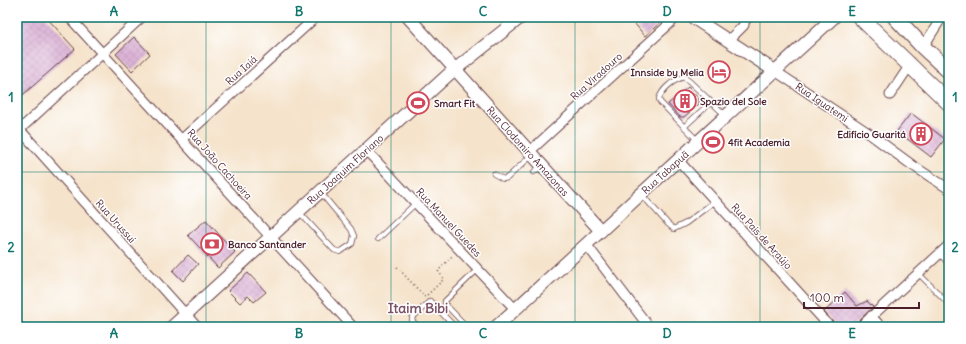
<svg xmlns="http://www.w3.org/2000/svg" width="966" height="344" font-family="Delius,sans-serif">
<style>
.building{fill:url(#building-cross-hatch)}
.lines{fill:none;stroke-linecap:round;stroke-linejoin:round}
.service-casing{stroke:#643c43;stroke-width:6}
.minor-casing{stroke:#643c43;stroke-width:11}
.tertiary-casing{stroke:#643c43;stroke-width:14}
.trunk-casing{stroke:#643c43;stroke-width:17}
.path{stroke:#643c43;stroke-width:1.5;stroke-dasharray:1 3;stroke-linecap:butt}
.service{stroke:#fff;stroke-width:4.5}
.minor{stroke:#fff;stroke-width:9}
.tertiary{stroke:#fff;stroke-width:12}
.trunk{stroke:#fff;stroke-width:15}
.grid{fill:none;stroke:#0f766e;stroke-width:1;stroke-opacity:0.55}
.labels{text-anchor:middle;stroke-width:3;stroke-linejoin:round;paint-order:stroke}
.street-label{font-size:10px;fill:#4a1f2b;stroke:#fff}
.poi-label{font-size:10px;font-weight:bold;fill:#4a1f2b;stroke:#fff;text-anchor:start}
.district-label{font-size:14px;font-weight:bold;fill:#7d5367;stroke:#fff}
.neatline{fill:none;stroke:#0f766e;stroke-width:1.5}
.grid-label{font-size:13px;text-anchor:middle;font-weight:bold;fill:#0f766e}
</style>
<defs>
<pattern id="building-cross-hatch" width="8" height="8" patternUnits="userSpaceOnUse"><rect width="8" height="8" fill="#dcb4d7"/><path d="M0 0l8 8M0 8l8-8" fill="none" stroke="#be9ab9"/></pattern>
</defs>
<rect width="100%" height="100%" fill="#fff"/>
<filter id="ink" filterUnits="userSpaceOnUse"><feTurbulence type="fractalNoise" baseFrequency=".025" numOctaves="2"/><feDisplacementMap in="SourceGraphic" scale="8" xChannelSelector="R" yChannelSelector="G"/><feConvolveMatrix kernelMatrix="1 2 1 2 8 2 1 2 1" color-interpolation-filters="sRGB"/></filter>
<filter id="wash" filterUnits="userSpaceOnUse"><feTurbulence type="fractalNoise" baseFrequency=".012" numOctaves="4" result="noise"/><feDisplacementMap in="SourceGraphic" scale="16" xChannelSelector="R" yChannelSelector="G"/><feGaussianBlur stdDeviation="0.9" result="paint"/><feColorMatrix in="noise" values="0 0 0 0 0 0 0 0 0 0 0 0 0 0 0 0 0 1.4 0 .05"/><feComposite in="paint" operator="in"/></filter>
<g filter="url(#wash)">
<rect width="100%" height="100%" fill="#f5e3cb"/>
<g id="blocks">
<!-- building -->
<path class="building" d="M17,17H46L75,49L17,100Z
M629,17H658L662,21L645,36Z
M134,37L150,54L132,71L116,54Z
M688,87L699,99V104L684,117H680L668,104Z
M911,113L945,139L931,157L897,131Z
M206,220L235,252L218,268L188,235Z
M188,255L198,264L183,281L173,271Z
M248,273L266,292L254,302L248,296L240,303L228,291Z
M845,292L857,306L867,301L873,307L856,323L854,327H836L834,323L824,312Z"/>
</g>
</g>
<g filter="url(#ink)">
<use href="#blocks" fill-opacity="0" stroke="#643c43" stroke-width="1"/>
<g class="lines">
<!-- service casing -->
<g class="service-casing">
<path id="service" d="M684,127L711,102
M698,141L660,102L659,99C662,89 673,80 684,77L689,81L725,115
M534,172L541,166
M494,174L503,179L507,178L532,155
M642,195L668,224L674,229L686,223L715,201
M300,213L334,250L340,252L352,244L354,236L351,229L321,193
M378,239L416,203
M940,254L949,264
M918,273L949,304
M419,327L412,321V318L430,301L455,327
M467,327L445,304V301L478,269"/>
</g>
<!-- minor casing -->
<g class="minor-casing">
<path id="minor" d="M69,17L353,327
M728,41L744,25V22L748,17
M923,47L942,17
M775,71L867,132L912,165L949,189
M890,95L910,65
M20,130L197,327
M17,132L142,17
M182,139L316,17
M366,150L515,309
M529,152L677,17
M678,160L830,327
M586,244L649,327
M871,316L881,327
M17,324L19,327
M860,327L949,245"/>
</g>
<!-- tertiary casing -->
<g class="tertiary-casing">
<path id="tertiary" d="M408,17L601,231
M692,17L775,71
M172,327L448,75L521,17
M496,327L834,17"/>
</g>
<!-- trunk casing -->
<g class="trunk-casing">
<path id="trunk" d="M860,17L949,103
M895,17L923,47L949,71"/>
</g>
<!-- path -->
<path class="path" d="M880,17L885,23
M945,82L949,86
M397,267L425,297L444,279L438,271L453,255"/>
<!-- service -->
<use href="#service" class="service"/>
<!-- minor -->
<use href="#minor" class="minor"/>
<!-- tertiary -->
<use href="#tertiary" class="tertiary"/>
<!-- trunk -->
<use href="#trunk" class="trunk"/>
</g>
</g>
<!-- grid -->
<path class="grid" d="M206,17V327M391,17V327M575,17V327M760,17V327M17,172H949"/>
<!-- icons -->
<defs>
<g id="hotel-ring" transform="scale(1.15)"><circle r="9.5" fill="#fff" stroke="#d1495b" stroke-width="1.5"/><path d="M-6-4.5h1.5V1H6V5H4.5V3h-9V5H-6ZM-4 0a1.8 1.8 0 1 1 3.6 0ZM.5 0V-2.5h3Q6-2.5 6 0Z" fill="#d1495b"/></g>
<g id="building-ring" transform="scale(1.15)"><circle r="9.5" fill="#fff" stroke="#d1495b" stroke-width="1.5"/><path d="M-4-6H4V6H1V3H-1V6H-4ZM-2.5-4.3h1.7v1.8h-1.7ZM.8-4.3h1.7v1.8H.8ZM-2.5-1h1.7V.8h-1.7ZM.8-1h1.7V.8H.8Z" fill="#d1495b"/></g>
<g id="stadium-ring" transform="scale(1.15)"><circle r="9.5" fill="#fff" stroke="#d1495b" stroke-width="1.5"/><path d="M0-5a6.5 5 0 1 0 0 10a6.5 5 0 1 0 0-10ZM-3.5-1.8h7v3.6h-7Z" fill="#d1495b"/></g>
<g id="bank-ring" transform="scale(1.15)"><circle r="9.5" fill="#fff" stroke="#d1495b" stroke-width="1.5"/><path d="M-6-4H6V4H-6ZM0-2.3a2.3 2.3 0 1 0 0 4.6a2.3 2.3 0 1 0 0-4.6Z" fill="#d1495b"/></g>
</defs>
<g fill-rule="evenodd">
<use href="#hotel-ring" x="719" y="72"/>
<use href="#building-ring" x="685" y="101"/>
<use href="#stadium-ring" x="418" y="103"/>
<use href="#building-ring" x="921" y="134"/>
<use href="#stadium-ring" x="713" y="142"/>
<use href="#bank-ring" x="212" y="244"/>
</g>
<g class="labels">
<!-- street labels -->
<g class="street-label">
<text transform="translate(241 70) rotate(-42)" y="4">Rua Iaiá</text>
<text transform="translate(596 76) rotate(-42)" y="4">Rua Viradouro</text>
<text transform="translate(822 102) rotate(34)" y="4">Rua Iguatemi</text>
<text transform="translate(528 151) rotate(48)" y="4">Rua Clodomiro Amazonas</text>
<text transform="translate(220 164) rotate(48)" y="4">Rua João Cachoeira</text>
<text transform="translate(345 169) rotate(-42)" y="4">Rua Joaquim Floriano</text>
<text transform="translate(665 172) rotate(-42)" y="4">Rua Tabapuã</text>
<text transform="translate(116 221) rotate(48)" y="4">Rua Urussuí</text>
<text transform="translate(449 222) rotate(47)" y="4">Rua Manuel Guedes</text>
<text transform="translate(762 236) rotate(48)" y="4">Rua Pais de Araújo</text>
</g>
<!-- poi labels -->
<g class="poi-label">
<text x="704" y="76" text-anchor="end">Innside by Melia</text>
<text x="700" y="105">Spazio del Sole</text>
<text x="434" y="107">Smart Fit</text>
<text x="906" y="138" text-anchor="end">Edifício Guaritá</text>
<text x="728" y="146">4fit Academia</text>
<text x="228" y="248">Banco Santander</text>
</g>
<!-- district labels -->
<g class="district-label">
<text x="418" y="313">Itaim Bibi</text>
</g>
</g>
<!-- margin -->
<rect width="966" height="344" fill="none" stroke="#fff" stroke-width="44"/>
<!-- scale -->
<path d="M804 302v6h115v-6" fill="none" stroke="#4a1f2b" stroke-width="2"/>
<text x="810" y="302" font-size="12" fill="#4a1f2b" stroke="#ffffff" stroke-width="3" paint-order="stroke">100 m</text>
<rect x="22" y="22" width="922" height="300" class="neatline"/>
<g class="grid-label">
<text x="114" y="16">A</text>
<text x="299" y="16">B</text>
<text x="483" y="16">C</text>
<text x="667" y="16">D</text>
<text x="852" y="16">E</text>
<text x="11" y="102">1</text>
<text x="955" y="102">1</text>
<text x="11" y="252">2</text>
<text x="955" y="252">2</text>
<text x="114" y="338">A</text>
<text x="299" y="338">B</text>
<text x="483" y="338">C</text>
<text x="667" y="338">D</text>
<text x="852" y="338">E</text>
</g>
</svg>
